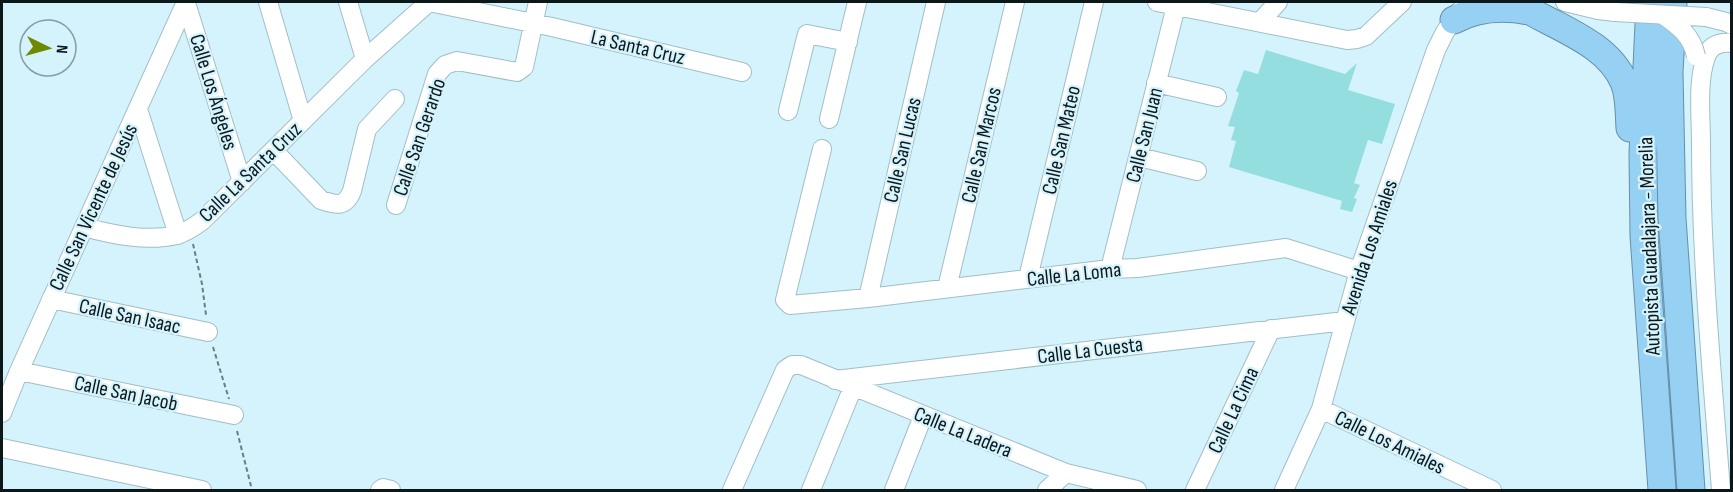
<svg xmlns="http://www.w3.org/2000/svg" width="1733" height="492" font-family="'Sofia Sans Condensed',sans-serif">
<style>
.building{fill:#95dee0}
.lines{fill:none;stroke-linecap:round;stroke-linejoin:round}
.minor-casing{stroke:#a1bec6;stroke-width:20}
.highway-casing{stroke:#668fa7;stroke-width:29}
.path{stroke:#6b7e84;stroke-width:2;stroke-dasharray:4.5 3;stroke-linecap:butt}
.minor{stroke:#fff;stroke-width:18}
.highway{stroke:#96d0f3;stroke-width:27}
.minor-bridge-casing{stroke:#a1bec6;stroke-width:20;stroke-linecap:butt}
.minor-bridge{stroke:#fff;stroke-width:18}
.labels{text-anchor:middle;stroke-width:4.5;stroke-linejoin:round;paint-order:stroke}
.street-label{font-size:21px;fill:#0c171a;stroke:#d5f3fc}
</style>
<rect width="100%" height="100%" fill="#d5f3fc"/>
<!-- building -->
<path class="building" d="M1266,50L1345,74L1357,63L1348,90L1395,104L1382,144L1368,140L1354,183L1360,185L1354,198L1357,199L1352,212L1340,209L1342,201L1229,167L1236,141L1231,140L1235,127L1228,126L1239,93L1236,91L1244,70L1258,74Z"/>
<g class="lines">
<!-- minor casing -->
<g class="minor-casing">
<path id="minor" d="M268,2L303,121
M348,2L365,59
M429,2L552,27L742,72
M1157,2L1347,40L1357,39L1366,36L1402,2
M1565,2L1598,10L1615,12
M186,3L242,182
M1706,17L1726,22L1732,25
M1260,22L1278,2
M1156,83L1217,97
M138,109L178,235
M788,111L807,34L848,42
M829,119L857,2
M822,149L785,300L790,305L868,298L1110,269L1138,268L1286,248L1359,271
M274,151L321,200C336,205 345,208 352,191L367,129L395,99
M1139,157L1197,171
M396,205L437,74L445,65L457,61L517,72L524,67L538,2
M84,227C114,235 147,242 177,235C187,232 195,226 202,221L365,59L429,2
M1110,269L1177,2
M1028,278L1094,2
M947,288L1015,2
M868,298L936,2
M51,299L208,332
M19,371L234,415
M835,380L1345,321
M1321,409L1492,490
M2,413L19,371L186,2
M2,448L202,490
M380,490L383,488L391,490
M732,490L785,370L792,365H801L1066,473L1137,490
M811,490L853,387
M894,490L923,416
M1047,490L1066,473
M1195,490L1271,329
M1284,490L1321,409L1359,271L1436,50L1445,32L1460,11
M1721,490C1712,375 1701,259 1701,143C1701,117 1697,81 1706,57C1710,45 1720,42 1732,43"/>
</g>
<!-- highway casing -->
<g class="highway-casing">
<path id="highway" d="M1517,2C1528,11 1541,17 1553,23C1580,37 1611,52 1624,82C1630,96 1629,114 1630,128
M1650,2L1643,153L1644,236L1662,490
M1673,2L1669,72L1672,218L1691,490
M1454,20C1478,7 1503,6 1529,11"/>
</g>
<!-- path -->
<path class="path" d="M193,244L202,284L206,315
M213,347L229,399
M237,431L252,490"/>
<!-- minor -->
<use href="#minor" class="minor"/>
<!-- highway -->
<use href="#highway" class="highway"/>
<!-- minor-bridge casing -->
<g class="minor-bridge-casing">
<path id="minor-bridge" d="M1615,12L1706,17
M1663,15C1679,26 1692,36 1696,56"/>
</g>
<!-- minor-bridge -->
<use href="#minor-bridge" class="minor-bridge"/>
</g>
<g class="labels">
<!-- street labels -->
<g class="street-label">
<text transform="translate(638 47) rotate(13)" y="7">La Santa Cruz</text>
<text transform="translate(214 92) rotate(73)" y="7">Calle Los Ángeles</text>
<text transform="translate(1144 135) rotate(-76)" y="7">Calle San Juan</text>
<text transform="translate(419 137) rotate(-71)" y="7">Calle San Gerardo</text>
<text transform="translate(1061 140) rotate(-77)" y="7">Calle San Mateo</text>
<text transform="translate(981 145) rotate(-77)" y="7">Calle San Marcos</text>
<text transform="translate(902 150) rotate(-77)" y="7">Calle San Lucas</text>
<text transform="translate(250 172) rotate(-44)" y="7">Calle La Santa Cruz</text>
<text transform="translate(93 207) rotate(-65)" y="7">Calle San Vicente de Jesús</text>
<text transform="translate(1649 246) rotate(-92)" y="7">Autopista Guadalajara - Morelia</text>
<text transform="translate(1369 247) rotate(-72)" y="7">Avenida Los Amiales</text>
<text transform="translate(1074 274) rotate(-6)" y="7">Calle La Loma</text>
<text transform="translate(130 316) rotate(12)" y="7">Calle San Isaac</text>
<text transform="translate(1090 350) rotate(-7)" y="7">Calle La Cuesta</text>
<text transform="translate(126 393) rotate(12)" y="7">Calle San Jacob</text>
<text transform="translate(1233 410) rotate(-65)" y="7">Calle La Cima</text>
<text transform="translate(963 432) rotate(22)" y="7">Calle La Ladera</text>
<text transform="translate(1390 442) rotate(26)" y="7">Calle Los Amiales</text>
</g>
</g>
<!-- border -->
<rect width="1733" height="492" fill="none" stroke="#0c171a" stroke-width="6"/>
<!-- north arrow -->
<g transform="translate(48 48) rotate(95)"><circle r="28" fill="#d5f3fc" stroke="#859ba2" stroke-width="1.5"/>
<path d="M0-4.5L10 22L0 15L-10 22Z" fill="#6e8a01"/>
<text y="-9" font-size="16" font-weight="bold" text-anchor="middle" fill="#0c171a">N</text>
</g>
</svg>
